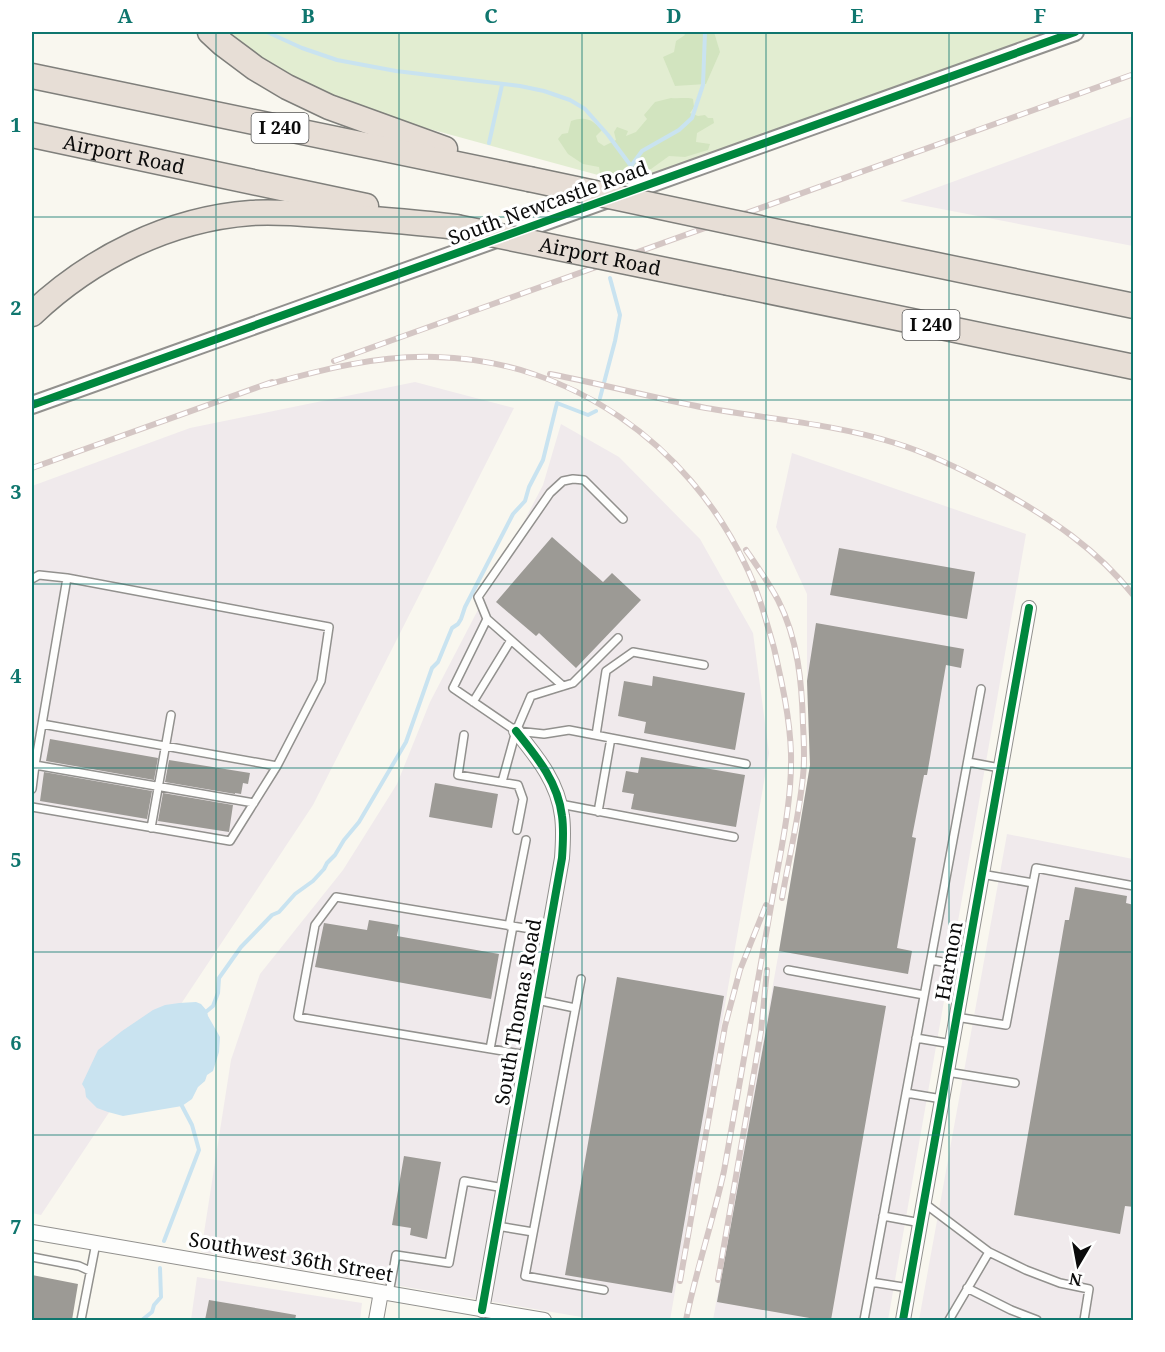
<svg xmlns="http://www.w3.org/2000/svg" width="1165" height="1352" font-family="'Noto Serif',serif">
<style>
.industrial{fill:#f0eaec}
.green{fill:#e2edd1}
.forest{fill:#d2e4bf}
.water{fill:#c9e3f0}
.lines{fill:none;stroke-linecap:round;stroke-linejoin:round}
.stream{stroke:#c9e3f0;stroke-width:4}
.building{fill:#9c9a95}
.service-casing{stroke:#92918e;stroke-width:10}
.minor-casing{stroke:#92918e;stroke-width:16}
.tertiary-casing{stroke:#92918e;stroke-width:20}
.motorway-casing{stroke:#7f7f7b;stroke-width:27}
.service{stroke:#fefefd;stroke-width:7}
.minor{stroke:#fefefd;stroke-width:14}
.tertiary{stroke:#fefefd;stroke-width:16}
.motorway{stroke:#e7ded6;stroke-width:24}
.rail-casing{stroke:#d4c6c4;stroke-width:6}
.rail{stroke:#fff;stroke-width:4;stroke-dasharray:11;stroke-linecap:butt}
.motorway-bridge-casing{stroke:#7f7f7b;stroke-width:27;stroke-linecap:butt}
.motorway-bridge{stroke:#e7ded6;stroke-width:24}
.cycleway-casing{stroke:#fff;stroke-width:11}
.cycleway{stroke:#00873e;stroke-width:8}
.grid{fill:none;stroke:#0f766e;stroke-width:1.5;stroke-opacity:0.55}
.labels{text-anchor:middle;stroke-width:6;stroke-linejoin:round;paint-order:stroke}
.shield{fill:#fff;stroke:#545454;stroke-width:1.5}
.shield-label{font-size:18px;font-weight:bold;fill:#0b0b0b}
.street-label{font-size:20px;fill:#0b0b0b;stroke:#fff}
.neatline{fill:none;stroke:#0f766e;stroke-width:2}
.grid-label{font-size:20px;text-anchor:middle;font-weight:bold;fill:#0f766e}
</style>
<rect width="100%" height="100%" fill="#f9f7ef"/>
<!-- industrial -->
<path class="industrial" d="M1133,116V246L900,201Z
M415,382L514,408L313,805L41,1215L32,1213V486L190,428Z
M561,424L619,457L700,539L753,633L769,753L670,1320H599L201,1252L231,1060L260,974L343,870L397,784L430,702L543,485Z
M792,453L1026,534L888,1320H713L779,951L810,765L807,681V594L776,527Z
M1007,834L1133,859V1320H919Z
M197,1277L362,1303L360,1320H191Z"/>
<!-- green -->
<path class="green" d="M220,32H1057L631,184L331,102Z"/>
<!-- forest -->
<path class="forest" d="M683,32H714L720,52L706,84L675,86L663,57L674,52L676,41L685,35Z
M671,98C678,99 689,97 693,99L694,107L690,113L698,116L705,115L708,118H713L714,123L697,133L696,142L710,144L708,150L685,157L669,156L651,169L625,170L618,176L600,173L599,167L583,164L568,154L558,139L562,134L568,133L571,121C585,116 592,119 602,130L596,136L598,142L604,146L616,140L614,132L617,127L628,131L626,136L636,132L647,119L644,115L655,102Z"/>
<!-- water -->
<path class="water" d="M196,1002L201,1004L207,1011L208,1016L220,1037L219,1052L213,1071L207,1075L205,1081L198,1087L192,1099L182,1106L123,1116L108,1112L97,1108L86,1097L85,1089L82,1084L98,1050L122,1031L153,1010L165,1005L179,1003Z"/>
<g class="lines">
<!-- stream -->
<path class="stream" d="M267,32L302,48L337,60L396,71L520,86L544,91L570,100L585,109L608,135L631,166L642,151L679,130L692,118L703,85L705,32
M489,143L502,85
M600,398L615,341L620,315L610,278
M207,1011L213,1006L218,993L219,978L241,947L272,915L279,912L295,894L313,881L324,869L327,863L335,855L344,840L359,822L406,742L432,668L438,662L452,628L458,624L461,619L465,607L513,514L525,501L529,487L543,460L557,403L588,415L596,411
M164,1241L199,1150L192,1125L182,1106
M142,1320L152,1312L154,1305L161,1297L160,1268"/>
</g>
<!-- building -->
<path class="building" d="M552,537L603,582L612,573L641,600L576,668L539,633L536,636L496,602Z
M839,548L975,572L967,619L830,595Z
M816,623L964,649L961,668L946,665L927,775H924L912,837L916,838L897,948L912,951L908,974L779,951L810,765L807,681Z
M653,676L745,693L735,750L644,733L646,722L618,716L624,681L652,686Z
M50,739L158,758L154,780L46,761Z
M641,757L745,775L736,827L631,809L634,794L622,792L626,771L638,773Z
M169,760L250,773L248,784L243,783L241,794L235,793V794L165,782Z
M44,772L152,791L147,819L40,801Z
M435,783L498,794L492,828L429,817Z
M163,793L233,805L229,832L158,821Z
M1075,887L1127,896L1126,903L1134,905V1207L1125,1206L1120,1234L1014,1215L1065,920H1069Z
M369,920L399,925L397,936L499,954L491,999L315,967L324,923L367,930Z
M617,977L724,996L672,1293L565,1275Z
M774,986L886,1006L831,1320H821L717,1302Z
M404,1156L441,1162L427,1239L410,1235L411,1228L392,1225Z
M32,1275L78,1284L72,1320H32Z
M209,1300L296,1315L295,1320H205Z"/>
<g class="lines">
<!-- service casing -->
<g class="service-casing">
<path id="service" d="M32,579L39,575L67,578
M487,619L478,597L550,493L563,481L573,479L584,480L623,519
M563,686L487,619L453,688L516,731L544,734L569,730L746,764
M473,702L511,640
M42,724L277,766
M464,735L458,775L518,785L523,799L517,830
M596,735L606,671L633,652L704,665
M968,762L1000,768
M32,764L35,765L67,578L329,627L321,681L277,766L230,841L32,807
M502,782L516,731L531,696L573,683L618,638
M32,789L35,765L254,803
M560,804L734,837
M598,812L611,738
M151,828L171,715
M981,874L1033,883
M509,926L526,840
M931,960L966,966
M788,970L924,995
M581,979L525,1276L604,1290
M537,1000L575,1008
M956,1017L1006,1025L1036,868L1134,886
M916,1038L952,1044
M490,1049L513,926
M527,1055L298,1017L315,925L336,897L549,932
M947,1072L1015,1083
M906,1093L942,1099
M924,1203L989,1252
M883,1216L921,1223
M497,1226L533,1232
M32,1257L79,1266L90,1271
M871,1282L909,1288
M967,1288L1011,1310L1037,1320
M389,1293L396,1255L449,1263L464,1181L504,1188
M81,1320L96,1243
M864,1320L981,689
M949,1320L989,1252L1026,1270L1060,1283L1089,1289L1084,1320"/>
</g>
<!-- minor casing -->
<g class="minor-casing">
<path id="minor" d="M32,1232L544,1320
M482,1310L562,858C563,844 564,830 562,816C558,782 537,757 516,731
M376,1320L381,1292
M903,1320L1029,608"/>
</g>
<!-- tertiary casing -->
<g class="tertiary-casing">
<path id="tertiary" d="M32,405L1075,32"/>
</g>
<!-- motorway casing -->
<g class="motorway-casing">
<g id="motorway">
<path d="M210,32L223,44L255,68L287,87L329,107L445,149"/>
<path d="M32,76L529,179"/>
<path id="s1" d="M32,135L366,206"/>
<path d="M807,238L1134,306"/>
<path d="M729,283L1134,367"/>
<path d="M32,314C91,258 169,219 251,213C279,211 306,214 333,216C375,219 415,222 456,227"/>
</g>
</g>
<!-- service -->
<use href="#service" class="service"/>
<!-- minor -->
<use href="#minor" class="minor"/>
<!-- tertiary -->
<use href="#tertiary" class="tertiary"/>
<!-- motorway -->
<use href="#motorway" class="motorway"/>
<!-- rail casing -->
<g class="rail-casing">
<path id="rail" d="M334,361L1134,74
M550,374C602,384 654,398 706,408C769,419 834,424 895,443C931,454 965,471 998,489C1050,518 1097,549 1134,596
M266,385C321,370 377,355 435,357C570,360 688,444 745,564C758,590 766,620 774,648C782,683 790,718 791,754C792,802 781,849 773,895C757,987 740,1079 724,1171C713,1221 696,1270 686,1320
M32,468L272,382
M746,550C757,566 769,583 778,600C798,639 802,683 803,725C804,742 805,759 803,776C799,817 789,858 782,898
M718,1280L761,1032L767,970
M680,1281L725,1026L740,970L766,905"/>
</g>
<!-- rail -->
<use href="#rail" class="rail"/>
<!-- motorway-bridge casing -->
<g class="motorway-bridge-casing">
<g id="motorway-bridge">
<path d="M529,179L807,238"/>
<path id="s2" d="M456,227L729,283"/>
</g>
</g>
<!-- motorway-bridge -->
<use href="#motorway-bridge" class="motorway-bridge"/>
<!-- cycleway casing -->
<g class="cycleway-casing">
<path id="cycleway" d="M32,405L1075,32
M482,1310L562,858C563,844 564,830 562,816C558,782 537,757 516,731
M903,1320L1029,608"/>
</g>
<!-- cycleway -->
<use href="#cycleway" class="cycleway"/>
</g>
<!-- grid -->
<path class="grid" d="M216,32V1320M399,32V1320M582,32V1320M766,32V1320M949,32V1320M32,217H1134M32,400H1134M32,584H1134M32,768H1134M32,952H1134M32,1135H1134"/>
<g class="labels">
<!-- shield labels -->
<g class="shield">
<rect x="251.5" y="113" width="57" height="30" rx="4.5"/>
<rect x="902.5" y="310" width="57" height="30" rx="4.5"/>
</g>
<g class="shield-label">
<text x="280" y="134">I 240</text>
<text x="931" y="331">I 240</text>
</g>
<!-- street labels -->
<g class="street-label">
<text dy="7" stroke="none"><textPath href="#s1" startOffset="94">Airport Road</textPath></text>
<text transform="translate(548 203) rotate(-20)" y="7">South Newcastle Road</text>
<text dy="7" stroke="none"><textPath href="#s2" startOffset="147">Airport Road</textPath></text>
<text transform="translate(949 961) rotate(-80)" y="7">Harmon</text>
<text transform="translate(518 1012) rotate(-80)" y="7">South Thomas Road</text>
<text transform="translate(291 1257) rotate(10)" y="7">Southwest 36th Street</text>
</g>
</g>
<!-- border -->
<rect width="1165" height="1352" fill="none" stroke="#ffffff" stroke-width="66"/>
<!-- north arrow -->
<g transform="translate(1078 1265) rotate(190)" stroke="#ffffff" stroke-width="4.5" paint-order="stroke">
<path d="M0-4.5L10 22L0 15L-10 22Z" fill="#0b0b0b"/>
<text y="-9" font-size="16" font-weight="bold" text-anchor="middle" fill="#0b0b0b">N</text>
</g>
<rect x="33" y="33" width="1099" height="1286" class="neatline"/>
<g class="grid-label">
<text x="125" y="23">A</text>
<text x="308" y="23">B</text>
<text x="491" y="23">C</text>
<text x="674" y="23">D</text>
<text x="857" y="23">E</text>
<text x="1040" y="23">F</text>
<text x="16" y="132">1</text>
<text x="16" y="315">2</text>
<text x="16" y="499">3</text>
<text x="16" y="683">4</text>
<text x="16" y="867">5</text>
<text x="16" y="1050">6</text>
<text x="16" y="1234">7</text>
</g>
</svg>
